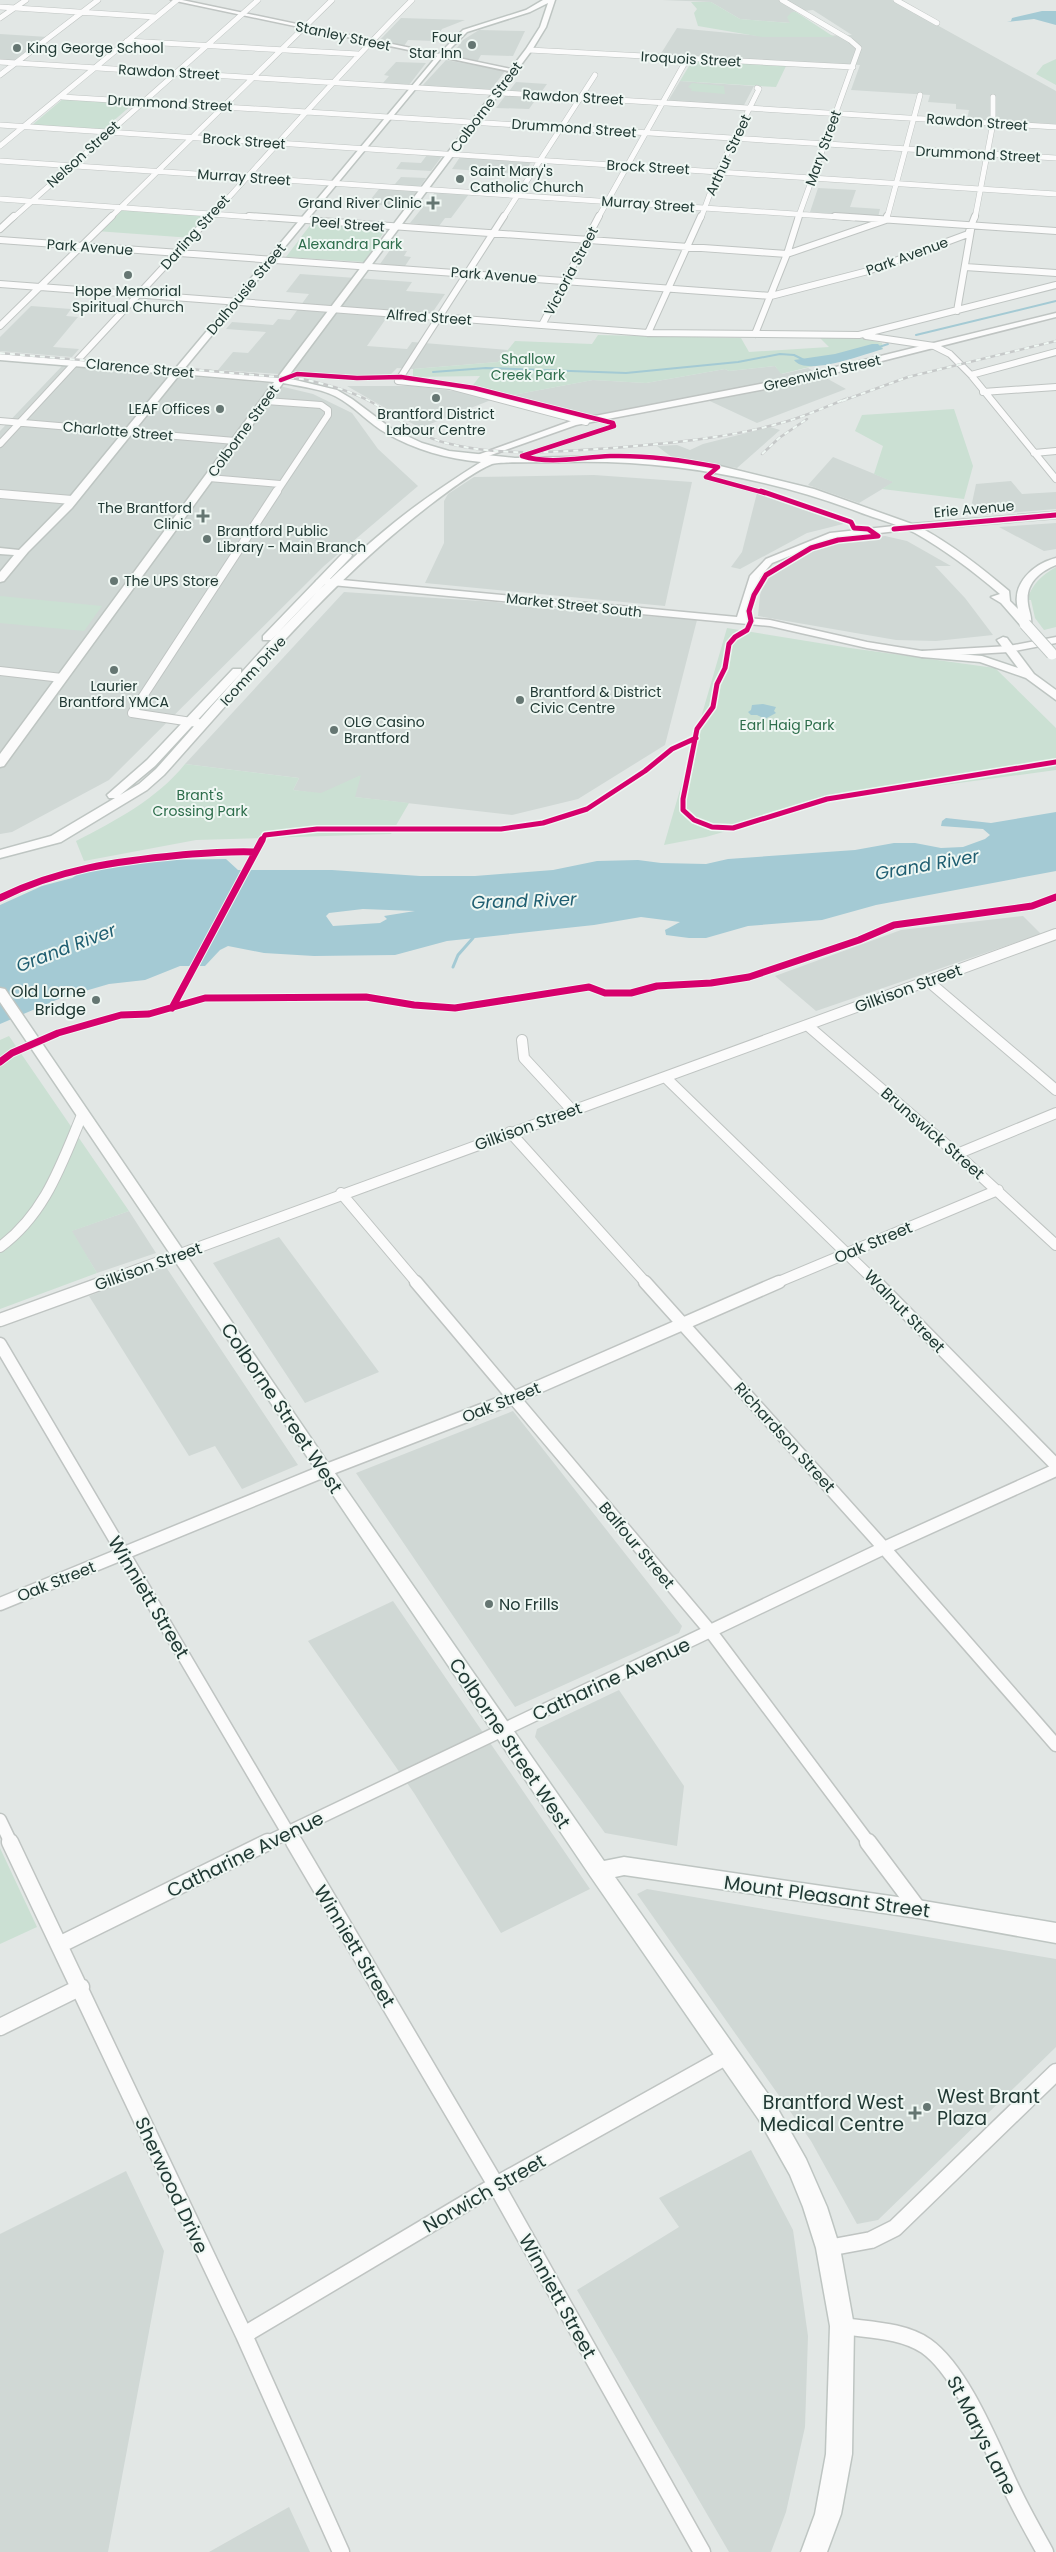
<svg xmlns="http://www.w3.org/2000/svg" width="1056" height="2552" font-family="Poppins,sans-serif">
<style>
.built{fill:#d0d8d5}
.green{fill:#cbe0d3}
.water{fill:#a4cad4;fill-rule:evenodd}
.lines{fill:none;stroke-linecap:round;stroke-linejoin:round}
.stream-far1{stroke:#a4cad4;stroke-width:2}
.stream{stroke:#a4cad4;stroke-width:3}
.minor-far5-casing{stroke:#bfc4c2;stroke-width:6}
.minor-far4-casing{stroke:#bfc4c2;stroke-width:8}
.minor-far3-casing{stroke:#bfc4c2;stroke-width:10}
.minor-far2-casing{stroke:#bfc4c2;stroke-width:12}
.minor-far1-casing{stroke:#bfc4c2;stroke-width:15}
.minor-casing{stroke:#bfc4c2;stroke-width:19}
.tertiary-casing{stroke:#bfc4c2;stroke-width:3}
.secondary-casing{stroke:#bec5c2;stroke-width:3}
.minor-far5{stroke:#fbfbfb;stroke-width:5}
.minor-far4{stroke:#fbfbfb;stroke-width:6}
.minor-far3{stroke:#fbfbfb;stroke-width:8}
.minor-far2{stroke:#fbfbfb;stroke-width:10}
.minor-far1{stroke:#fbfbfb;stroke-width:12}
.minor{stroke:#fbfbfb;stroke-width:16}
.tertiary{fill:#fbfbfb;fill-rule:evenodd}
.secondary{fill:#fbfbfb;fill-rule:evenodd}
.rail-casing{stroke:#c6c9c9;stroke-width:2.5}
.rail{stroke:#eff7f3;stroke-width:2;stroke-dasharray:5;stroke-linecap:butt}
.secondary-bridge-casing{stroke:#bec5c2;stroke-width:13;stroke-linecap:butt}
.secondary-bridge{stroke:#fbfbfb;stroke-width:11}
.cycleway-far2-casing{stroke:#eff7f3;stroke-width:6}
.cycleway-far1-casing{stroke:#eff7f3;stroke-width:8}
.cycleway-casing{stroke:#eff7f3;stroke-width:9}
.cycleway-far2{stroke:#d6006c;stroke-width:4.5}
.cycleway-far1{stroke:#d6006c;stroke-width:5}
.cycleway{stroke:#d6006c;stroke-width:7}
.poi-dot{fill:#657672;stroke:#eff7f3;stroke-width:2}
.labels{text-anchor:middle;stroke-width:4;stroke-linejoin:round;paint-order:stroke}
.far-street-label{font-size:14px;fill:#213934;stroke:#eff7f3}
.far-poi-label{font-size:14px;fill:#213934;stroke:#eff7f3;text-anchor:start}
.far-park-label{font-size:14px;fill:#2d6d4b;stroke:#eff7f3}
.street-label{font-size:16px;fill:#213934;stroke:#eff7f3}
.poi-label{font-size:16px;fill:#213934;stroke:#eff7f3;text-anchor:end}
.water-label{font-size:18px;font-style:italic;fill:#1f5e71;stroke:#eff7f3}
.near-street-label{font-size:19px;fill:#213934;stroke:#eff7f3}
.near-poi-label{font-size:19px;fill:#213934;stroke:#eff7f3;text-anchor:start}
</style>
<rect width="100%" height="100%" fill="#e2e7e5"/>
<!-- built -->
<path class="built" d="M662,0H892L1056,91V124L967,120L969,110L956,109V104L928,102L930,95L851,90L860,65L660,55L677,28L772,37L852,35L813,10L792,12L791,23L740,19L711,2Z
M401,18L465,20L442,29L434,41L408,40L404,46L379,41Z
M479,30L525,31L513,56L481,55L477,62L451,56L463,40Z
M0,34L48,37L17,61L0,60Z
M446,60L505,71L490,91L422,86Z
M396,62L426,63L409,85L383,83L389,76L384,75Z
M680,81L754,86L744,105L668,101Z
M516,82L547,84L529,109L496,108Z
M427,155L442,156L431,171L396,169L401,162L421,163Z
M460,157L531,162L524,174L452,169Z
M401,177L426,178L405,207L367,204L383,184H395Z
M818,188L856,190L850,207L880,209L878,217L810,212Z
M435,192L469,194L451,218H445L439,226L410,223Z
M390,250L407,251L404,256L411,257L405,266L380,264Z
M300,274L412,282L406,291L445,294L432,313L392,310L367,346L407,349L412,342L508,350L498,362L413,369L397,368L388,377L279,374L218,370L233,352L248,353L266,332L226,329L232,322L273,325L278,319L290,320L309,294L286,292Z
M31,306L71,309L66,316L78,317L53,347L79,349L72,357L0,351V337Z
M62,366L267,383L313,394L352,413L378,449L418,486L324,566L109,780L12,832L0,834V431Z
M775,366L782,374L808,368L846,389L757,423L699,396L593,418L513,395L593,380L646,383L725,369L729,371Z
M347,386H412L463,392L491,400L420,428Z
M770,427L780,430L737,468L673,458L657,446L677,445L690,450L703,444Z
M833,457L894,482L859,503L808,485Z
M594,475L692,482L665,606L425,583L444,543V501L448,494L474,477Z
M1011,481L1022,494L1056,492V509L982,515L972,503L976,484Z
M757,493L845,520L847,523L807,533L740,569L731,567L742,552Z
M1056,523V549L1044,551L999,527Z
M885,536L907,541L951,566H935L965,598L993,635L936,641L896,640L758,616L760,595L766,577L808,551L833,543Z
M344,592L496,602L517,606L697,620L665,745L578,799L512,815L354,797L360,776L321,794L293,790L299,778L185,764Z
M1023,916L1041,934L816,1011L775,976L901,930Z
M129,1211L156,1253L97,1273L71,1231Z
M279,1237L379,1372L305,1403L213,1263Z
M166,1267L298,1465L242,1489L215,1446L189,1456L89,1296Z
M513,1411L682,1626L679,1633L515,1707L356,1473Z
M393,1601L590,1889L501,1933L414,1793L308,1641Z
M619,1690L684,1786L677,1846L605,1833L535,1737L537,1729Z
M647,1889L1056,1959V2047L878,2220L857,2224L811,2141L637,1894Z
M751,2150L793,2230L808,2336L805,2427L786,2512L771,2552H729L577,2290L679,2227L659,2198Z
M126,2171L164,2251L108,2552H0V2234Z
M289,2507L310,2552H209Z"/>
<!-- green -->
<path class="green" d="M691,2H711L740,19L790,23L787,17L792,12H796L834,37H762L698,26L694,13L697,9Z
M1056,59V85L1036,74L1043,65Z
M692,61L786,66L776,87L680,81Z
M692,83L724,86L725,94L691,91L692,89L688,87Z
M64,98L134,103L103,130L31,126Z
M120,207L212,214L192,238L96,231Z
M311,224L386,229L364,262L286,257Z
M598,335L741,338L749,352L829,347L820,338L855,337L882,343L883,349L781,374L775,366L729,371L725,369L646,383L593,380L513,395L473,385L480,376L413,377V369L498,362L515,341L592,344Z
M954,409L973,466L964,499L882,489L893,482L874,474L883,446L855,431L862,415Z
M1056,567V627L1044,630L1035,618L1031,600H1027C1033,583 1041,576 1056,567Z
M0,596L102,606L84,631L0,623Z
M727,628L850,648L995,668L1056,728V770L833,800L706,837L664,845Z
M185,764L299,778L293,790L321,793L361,775L355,797L409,803L391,834L196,840L84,861L76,841C115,821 157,799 185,764Z
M9,1036L129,1211L72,1231L97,1273L0,1309V1040Z
M0,1848L37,1927L0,1944Z"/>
<!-- water -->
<path class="water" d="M1042,11H1056V25L1034,19L1007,22L1011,21L1012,18Z
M872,344H878L883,349C865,354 806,377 794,360L835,354Z
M763,704L776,707L774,711L776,713L765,719L757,715H751L748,712L751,710L752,705Z
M1056,812V871L876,905L822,920L748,926L706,938H689L666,935L665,930L680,922L641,917L594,925L447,941L395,955L314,956L264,953L228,946L220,950L205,966H180L145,980L109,984L61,998L0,1024V905L42,886L72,878L83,871L155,860L226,859L238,870H332L420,876H475L553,870L597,861L638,860L661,863L706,864L728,859L855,850L894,843H915L941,848L963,847L985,839L990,835L983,829L941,826L942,821L946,818L991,823ZM363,909L415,911L384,916L387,919L380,923L333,926L326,916L329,913Z"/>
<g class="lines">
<!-- stream-far1 -->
<path class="stream-far1" d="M916,335L1056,301
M876,348L888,344
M433,372L486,368L626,373L738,362L780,354L794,355L806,361"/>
<!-- stream -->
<path class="stream" d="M453,967L458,955L473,938"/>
<!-- minor-far5 casing -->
<g class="minor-far5-casing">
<path id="minor-far5" d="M782,0L850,40L859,48L798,218
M896,0L937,23
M0,7L156,17
M0,18L26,0
M127,41L358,54
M529,50L853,67
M0,62L1056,127
M0,75L98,0
M62,97L1056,158
M0,125L1056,194
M0,146L177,0
M0,161L854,218
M0,199L267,218
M13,218L258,0
M110,218L332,0
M210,218C277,145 342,70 412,0
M503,218L595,75
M598,218L687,59
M701,218L718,172L759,89L757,88
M887,218L920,95
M975,218L993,123V97"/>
</g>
<!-- minor-far4 casing -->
<g class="minor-far4-casing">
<path id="minor-far4" d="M249,216L787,254L886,220L887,216
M504,216L398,381L450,386L586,422
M835,216L1056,231
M0,229L14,216
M0,240L771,296L868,271L968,234L975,216
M965,267L1056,273
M0,284L648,333L859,335L1056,285
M957,311L971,230
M542,325L599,216
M0,326L112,216
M648,333L701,216
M755,334L787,254L799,216
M866,336L934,346L950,354L971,375L1056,479
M971,375L1056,352
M983,392L1056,387
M266,401L321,405L328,410V415L276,493
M0,421L235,441
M0,444L211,216
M1034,453L1056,451
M209,478L280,484"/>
</g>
<!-- minor-far3 casing -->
<g class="minor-far3-casing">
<path id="minor-far3" d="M0,494L72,500
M0,671L62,678
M198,723L132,713L277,491"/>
</g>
<!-- minor-far2 casing -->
<g class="minor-far2-casing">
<path id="minor-far2" d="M928,981L1056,1090
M807,1025L957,1154L1056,1245
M522,1040L524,1058L572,1110
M665,1077L877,1283
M510,1132L646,1283
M957,1154L1056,1113
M341,1193L417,1283
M0,1247C45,1214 61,1165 82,1115
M101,1283L1056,934
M776,1283L998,1190"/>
</g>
<!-- minor-far1 casing -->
<g class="minor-far1-casing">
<path id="minor-far1" d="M416,1282L711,1632L869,1843
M645,1282L884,1548L1056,1745
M876,1282L1056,1465
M0,1320L105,1282
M0,1344L294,1843
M0,1604L324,1471L513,1398L779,1282
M0,1820L11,1843
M266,1843L884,1548L1056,1470"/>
</g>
<!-- minor casing -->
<g class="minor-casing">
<path id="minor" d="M10,1842L244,2335L341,2552
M294,1842L496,2185L702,2552
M868,1842L918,1909
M59,1945L268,1842
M0,2027L81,1987
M828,2248L871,2240L895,2228L1056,2072
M842,2326C869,2330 903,2330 926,2346C963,2372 993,2451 1013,2492C1023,2513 1034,2532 1045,2552
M244,2335L496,2185L727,2056"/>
</g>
<!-- tertiary casing -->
<g class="tertiary-casing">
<path id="tertiary" d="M171,0H182L516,70L513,72Z
M1056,313V317L791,384L576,425L477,460L469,458L574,420L791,378Z
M894,526L899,529L897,531L835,538L772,563L760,577L747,618L770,620L867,642L922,651L1009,646L1056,637V643L1009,652L922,657L867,648L770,626L321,584L316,581L321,578L737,617L750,576L766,559L830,533Z"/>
</g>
<!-- secondary casing -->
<g class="secondary-casing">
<path id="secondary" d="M543,0H555L546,27L532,50L287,378L337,390L352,399L392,429L422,443L449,451L515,458L627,456L720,466L814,489L912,524L1056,512V518L923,529C954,546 982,568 1009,591L1010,601L1018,609C1011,584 1033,564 1056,558V565C1039,572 1025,584 1028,604C1029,612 1032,616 1031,624L1029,626H1021L1001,603L991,597L1000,594C973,571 945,550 915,533C897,524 877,519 859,512C762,476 664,459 561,462C549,463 499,461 492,464C472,472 443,495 426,508C327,584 248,682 164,775L147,790L61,842L0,858V850L51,836L115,798H109L107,795L147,760L233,669H241V673L155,766L120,795L139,784L156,769C232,685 305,594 395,522C422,500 451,481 481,462C448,459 415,450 386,433C370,424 358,410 342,400C325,389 304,387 283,383L4,766L0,767V754L274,382L180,374L72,508L28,552L4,581L0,582V572L14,555L0,554V548L19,550L64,504L171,374L0,360V354L175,369L437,56L463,30L526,10ZM548,3L540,27L526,49L278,377L184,369L441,58L467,32L530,12Z
M347,552L352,555L351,557L271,640H263V636L343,553Z
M1003,637L1007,638L1034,674L1056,690V700L1026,678L980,662L922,657L916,654L922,651L982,656L1018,668L997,640Z
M0,988L5,989L330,1466L604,1861L624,1857L918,1900L1056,1923V1943L918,1918L624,1875L615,1877L775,2104L806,2159L827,2207L840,2248L854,2326L852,2454L841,2514L827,2552H801L815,2514L826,2454L830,2326L816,2248L803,2207L790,2175L759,2120L591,1877L0,1002Z"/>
</g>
<!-- minor-far5 -->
<use href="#minor-far5" class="minor-far5"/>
<!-- minor-far4 -->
<use href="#minor-far4" class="minor-far4"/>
<!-- minor-far3 -->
<use href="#minor-far3" class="minor-far3"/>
<!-- minor-far2 -->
<use href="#minor-far2" class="minor-far2"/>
<!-- minor-far1 -->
<use href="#minor-far1" class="minor-far1"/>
<!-- minor -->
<use href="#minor" class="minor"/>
<!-- tertiary -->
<use href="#tertiary" class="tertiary"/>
<!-- secondary -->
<use href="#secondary" class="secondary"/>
<!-- rail casing -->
<g class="rail-casing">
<path id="rail" d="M0,353L302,379C326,384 352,391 373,403C398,418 418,436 446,443C501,457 557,452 612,448C671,443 731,438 788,421C808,415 828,406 848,398
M842,401L908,377L1056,341
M762,454L779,438L807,419"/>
</g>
<!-- rail -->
<use href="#rail" class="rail"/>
<!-- secondary-bridge casing -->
<g class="secondary-bridge-casing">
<path id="secondary-bridge" d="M1025,624L1052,654"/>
</g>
<!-- secondary-bridge -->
<use href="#secondary-bridge" class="secondary-bridge"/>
<!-- cycleway-far2 casing -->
<g class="cycleway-far2-casing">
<path id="cycleway-far2" d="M281,380L297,374L357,378L401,377L474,388L613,423L614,426L522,456C551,465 581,457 610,456C646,455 683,460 718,467L706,477L765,493"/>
</g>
<!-- cycleway-far1 casing -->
<g class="cycleway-far1-casing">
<path id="cycleway-far1" d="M761,491L851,522L854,528L868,529L878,536L838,540L811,548L766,575L754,595L749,611L751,621L747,630L735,637L729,644L725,668L717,684L713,707L697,729L683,799V810L694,820L712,827L733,828L827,799L1056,762
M894,529L1056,515
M262,841L265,835L317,829H501L543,823L587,809L645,771L672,749L696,738"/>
</g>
<!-- cycleway casing -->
<g class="cycleway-casing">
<path id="cycleway" d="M0,898C58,869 118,861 181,855C206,853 230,851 254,852
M172,1008L262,840
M0,1062L12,1053L58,1033L121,1015L149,1014L205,998L366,997L414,1005L455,1008L589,987L605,993H631L657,986L711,983L749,977L859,940L894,925L1032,906L1056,897"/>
</g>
<!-- cycleway-far2 -->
<use href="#cycleway-far2" class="cycleway-far2"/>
<!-- cycleway-far1 -->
<use href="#cycleway-far1" class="cycleway-far1"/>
<!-- cycleway -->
<use href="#cycleway" class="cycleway"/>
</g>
<!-- markers -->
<g class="poi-dot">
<circle cx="472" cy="45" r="5"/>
<circle cx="17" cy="48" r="5"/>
<circle cx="460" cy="179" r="5"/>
<path d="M430.5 195.5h5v5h5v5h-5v5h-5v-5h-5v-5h5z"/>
<circle cx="128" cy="275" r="5"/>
<circle cx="436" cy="398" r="5"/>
<circle cx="220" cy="409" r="5"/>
<path d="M200.5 508.5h5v5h5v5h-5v5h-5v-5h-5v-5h5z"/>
<circle cx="207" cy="539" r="5"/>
<circle cx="114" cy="581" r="5"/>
<circle cx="114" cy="670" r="5"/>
<circle cx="520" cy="700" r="5"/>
<circle cx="334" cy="730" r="5"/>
<circle cx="96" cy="1000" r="5"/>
<circle cx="489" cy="1604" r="5"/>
<circle cx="927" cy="2107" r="5"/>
<path d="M912.5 2105.5h5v5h5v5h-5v5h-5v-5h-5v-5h5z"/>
</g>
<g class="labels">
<!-- far-street labels -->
<g class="far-street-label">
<text transform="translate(343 36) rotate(12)" y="5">Stanley Street</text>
<text transform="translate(691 59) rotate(3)" y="5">Iroquois Street</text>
<text transform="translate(169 72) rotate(3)" y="5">Rawdon Street</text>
<text transform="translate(573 97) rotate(3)" y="5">Rawdon Street</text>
<text transform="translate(170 103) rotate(3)" y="5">Drummond Street</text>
<text transform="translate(486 107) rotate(-53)" y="5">Colborne Street</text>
<text transform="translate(977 122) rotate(4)" y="5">Rawdon Street</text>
<text transform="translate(574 128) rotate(4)" y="5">Drummond Street</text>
<text transform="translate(244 141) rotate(4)" y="5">Brock Street</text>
<text transform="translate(823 148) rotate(-70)" y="5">Mary Street</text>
<text transform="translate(83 154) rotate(-42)" y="5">Nelson Street</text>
<text transform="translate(978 154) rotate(3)" y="5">Drummond Street</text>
<text transform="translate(728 155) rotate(-65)" y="5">Arthur Street</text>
<text transform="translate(648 167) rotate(3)" y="5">Brock Street</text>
<text transform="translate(244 177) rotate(4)" y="5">Murray Street</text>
<text transform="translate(648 204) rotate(4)" y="5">Murray Street</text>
<text transform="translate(348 224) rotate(4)" y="5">Peel Street</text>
<text transform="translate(195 232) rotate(-48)" y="5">Darling Street</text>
<text transform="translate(90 247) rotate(4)" y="5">Park Avenue</text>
<text transform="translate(907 256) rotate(-20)" y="5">Park Avenue</text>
<text transform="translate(571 271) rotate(-62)" y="5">Victoria Street</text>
<text transform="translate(494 275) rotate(4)" y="5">Park Avenue</text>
<text transform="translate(246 289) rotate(-50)" y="5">Dalhousie Street</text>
<text transform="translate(429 317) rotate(4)" y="5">Alfred Street</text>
<text transform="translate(140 368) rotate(5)" y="5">Clarence Street</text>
<text transform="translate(822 373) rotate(-13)" y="5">Greenwich Street</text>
<text transform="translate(118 431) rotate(5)" y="5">Charlotte Street</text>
<text transform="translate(243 431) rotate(-54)" y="5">Colborne Street</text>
<text transform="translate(974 509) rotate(-5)" y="5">Erie Avenue</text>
<text transform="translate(574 605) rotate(6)" y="5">Market Street South</text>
<text transform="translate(253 671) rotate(-47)" y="5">Icomm Drive</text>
</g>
<!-- far-poi labels -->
<g class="far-poi-label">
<text x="462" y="42" text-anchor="end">Four<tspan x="462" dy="16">Star Inn</tspan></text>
<text x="27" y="53">King George School</text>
<text x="470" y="176">Saint Mary's<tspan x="470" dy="16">Catholic Church</tspan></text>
<text x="422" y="208" text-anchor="end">Grand River Clinic</text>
<text x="128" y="296" text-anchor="middle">Hope Memorial<tspan x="128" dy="16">Spiritual Church</tspan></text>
<text x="210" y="414" text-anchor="end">LEAF Offices</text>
<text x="436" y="419" text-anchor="middle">Brantford District<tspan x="436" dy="16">Labour Centre</tspan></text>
<text x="192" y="513" text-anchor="end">The Brantford<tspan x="192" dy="16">Clinic</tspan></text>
<text x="217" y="536">Brantford Public<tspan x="217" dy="16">Library - Main Branch</tspan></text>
<text x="124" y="586">The UPS Store</text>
<text x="114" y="691" text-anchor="middle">Laurier<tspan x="114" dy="16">Brantford YMCA</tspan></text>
<text x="530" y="697">Brantford &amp; District<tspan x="530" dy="16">Civic Centre</tspan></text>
<text x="344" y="727">OLG Casino<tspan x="344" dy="16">Brantford</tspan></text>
</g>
<!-- far-park labels -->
<g class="far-park-label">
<text x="350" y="249">Alexandra Park</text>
<text x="528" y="364">Shallow<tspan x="528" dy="16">Creek Park</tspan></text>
<text x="787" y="730">Earl Haig Park</text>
<text x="200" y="800">Brant's<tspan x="200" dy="16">Crossing Park</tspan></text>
</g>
<!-- street labels -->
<g class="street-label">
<text transform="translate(908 988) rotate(-20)" y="6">Gilkison Street</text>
<text transform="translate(528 1126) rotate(-20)" y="6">Gilkison Street</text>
<text transform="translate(933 1133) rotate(41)" y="6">Brunswick Street</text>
<text transform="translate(873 1242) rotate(-23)" y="6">Oak Street</text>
<text transform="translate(148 1266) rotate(-20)" y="6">Gilkison Street</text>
<text transform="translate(905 1311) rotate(46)" y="6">Walnut Street</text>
<text transform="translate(501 1402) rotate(-22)" y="6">Oak Street</text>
<text transform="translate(785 1437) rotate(48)" y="6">Richardson Street</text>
<text transform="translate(637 1545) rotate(50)" y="6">Balfour Street</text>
<text transform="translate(56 1581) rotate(-22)" y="6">Oak Street</text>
</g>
<!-- poi labels -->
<g class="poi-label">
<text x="86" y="997">Old Lorne<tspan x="86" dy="18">Bridge</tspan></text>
<text x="499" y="1610" text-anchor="start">No Frills</text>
</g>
<!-- water labels -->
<g class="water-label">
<text transform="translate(927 865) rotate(-10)" y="6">Grand River</text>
<text transform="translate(524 901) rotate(-2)" y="6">Grand River</text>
<text transform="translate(66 948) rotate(-21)" y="6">Grand River</text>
</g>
<!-- near-street labels -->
<g class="near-street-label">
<text transform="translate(282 1408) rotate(56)" y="7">Colborne Street West</text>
<text transform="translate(149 1597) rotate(59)" y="7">Winniett Street</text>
<text transform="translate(611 1679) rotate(-25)" y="7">Catharine Avenue</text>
<text transform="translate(510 1743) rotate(56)" y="7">Colborne Street West</text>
<text transform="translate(245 1854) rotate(-26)" y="7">Catharine Avenue</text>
<text transform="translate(827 1896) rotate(8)" y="7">Mount Pleasant Street</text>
<text transform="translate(355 1946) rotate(59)" y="7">Winniett Street</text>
<text transform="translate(172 2185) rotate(65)" y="7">Sherwood Drive</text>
<text transform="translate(484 2193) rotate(-30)" y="7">Norwich Street</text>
<text transform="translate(558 2296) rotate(61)" y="7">Winniett Street</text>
<text transform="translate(982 2435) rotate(63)" y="7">St Marys Lane</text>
</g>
<!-- near-poi labels -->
<g class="near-poi-label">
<text x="937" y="2103">West Brant<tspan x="937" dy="22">Plaza</tspan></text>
<text x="904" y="2109" text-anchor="end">Brantford West<tspan x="904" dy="22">Medical Centre</tspan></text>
</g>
</g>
</svg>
